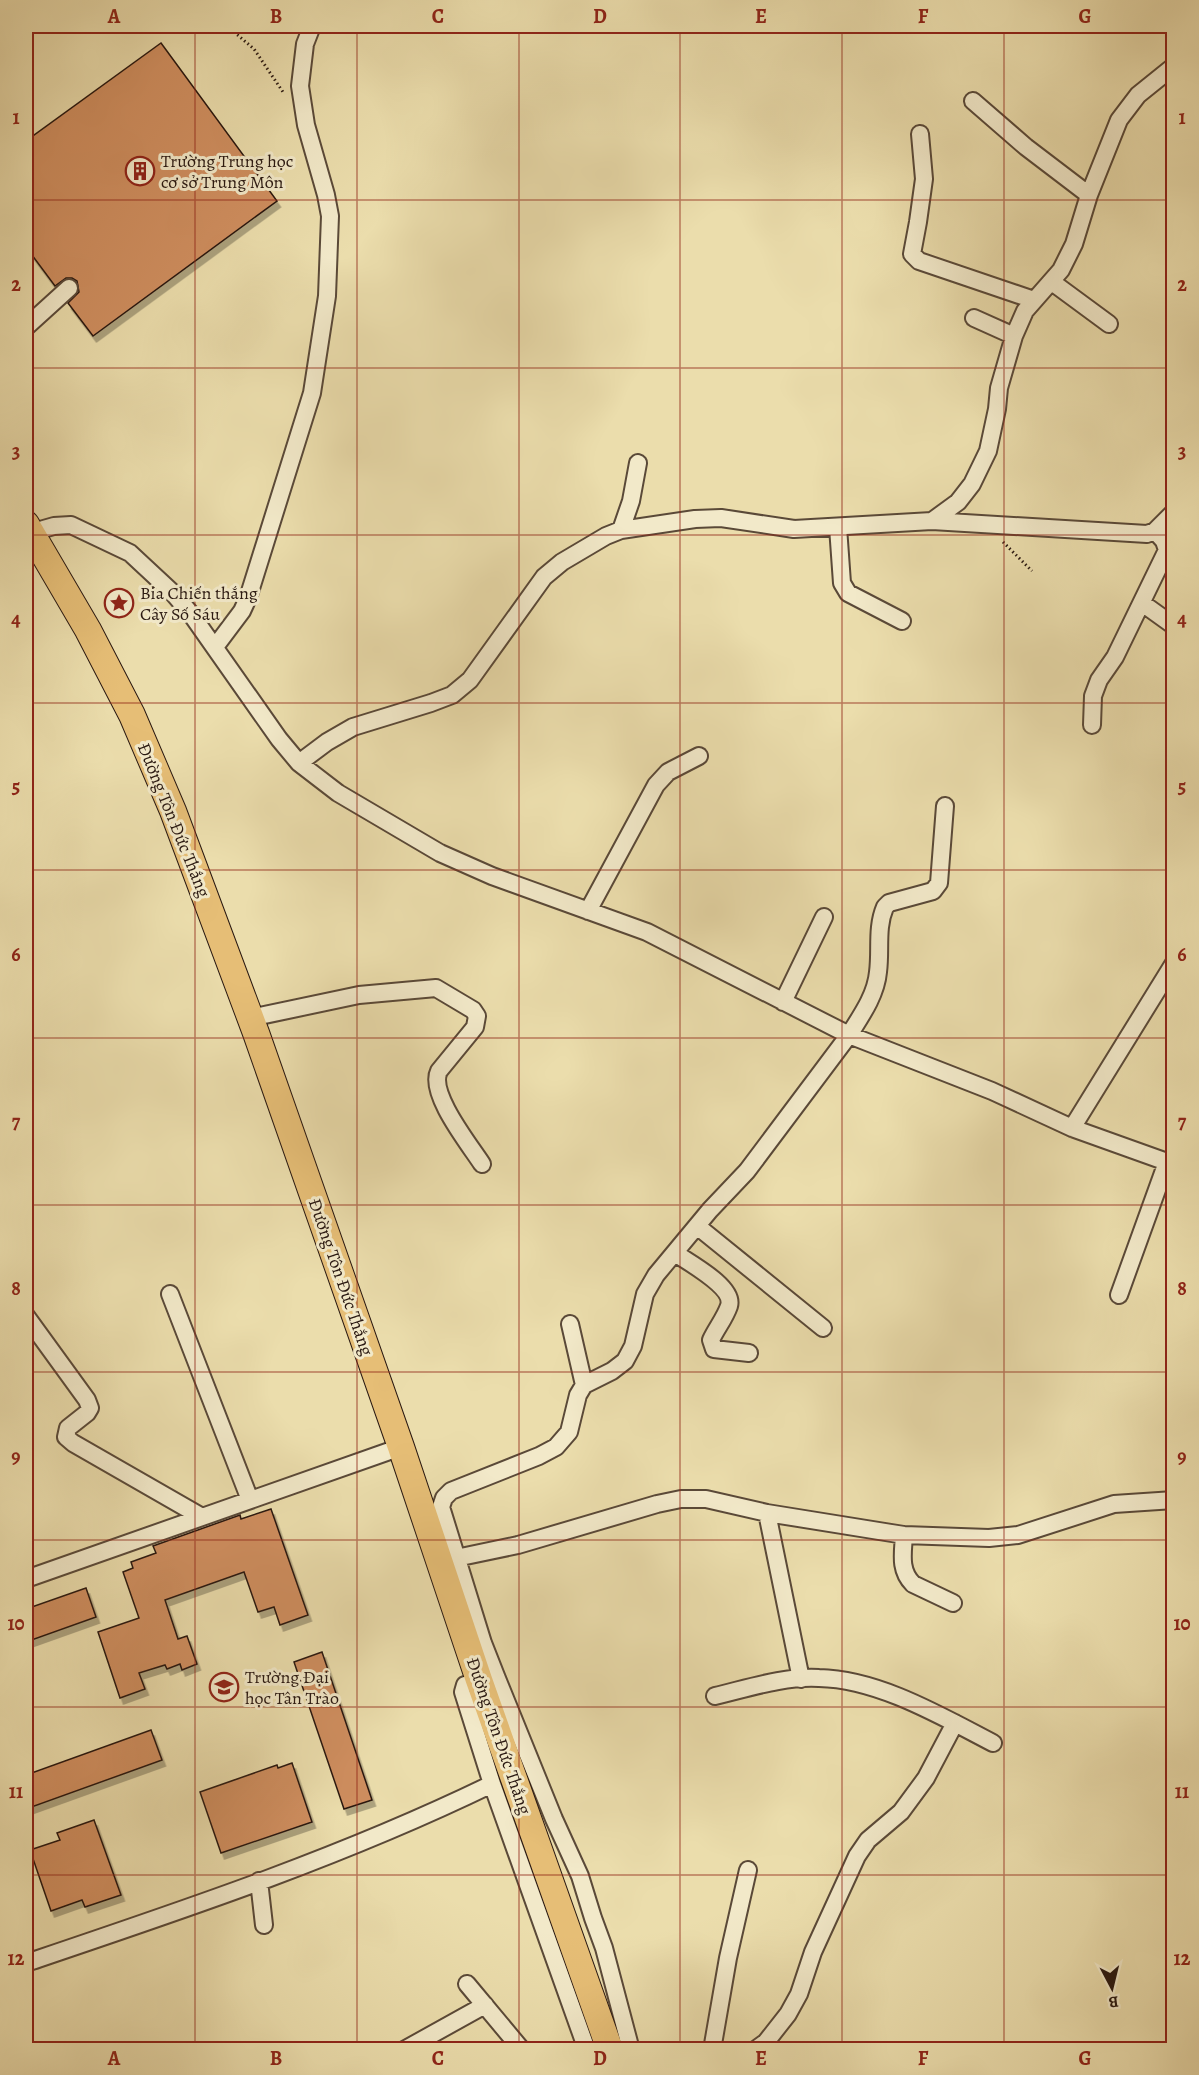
<svg xmlns="http://www.w3.org/2000/svg" width="1199" height="2075" font-family="Alegreya,serif">
<style>
.building{fill:#cf8e5f;stroke:#291811;stroke-width:1.5;filter:url(#shadow)}
.lines{fill:none;stroke-linecap:round;stroke-linejoin:round}
.minor-casing{stroke:#5a4938;stroke-width:20}
.highway-casing{stroke:#291811;stroke-width:28}
.path{stroke:#291811;stroke-width:3;stroke-dasharray:1.5 3;stroke-linecap:butt}
.minor{stroke:#f2e9c9;stroke-width:16}
.highway{stroke:#e6be76;stroke-width:26}
.grid{fill:none;stroke:#8f2418;stroke-width:1.5;stroke-opacity:0.55}
.labels{text-anchor:middle;stroke-width:6;stroke-linejoin:round;paint-order:stroke}
.poi-label{font-size:18px;fill:#291811;stroke:#f2e9c9;text-anchor:start}
.street-label{font-size:18px;fill:#291811;stroke:#f2e9c9}
.neatline{fill:none;stroke:#8f2418;stroke-width:2}
.grid-label{font-size:20px;text-anchor:middle;font-weight:bold;fill:#8f2418}
</style>
<defs>
<filter id="shadow"><feDropShadow dx="3.5" dy="6" stdDeviation="0" flood-color="#0004"/></filter>
</defs>
<rect width="100%" height="100%" fill="#ebddac"/>
<filter id="stains"><feTurbulence type="fractalNoise" baseFrequency=".00333" numOctaves="4"/><feColorMatrix values="0 0 0 0 .2 0 0 0 0 .09 0 0 0 0 .02 0 0 0 .5 -.17"/></filter>
<radialGradient id="worn" r=".72"><stop offset=".6" stop-color="#630" stop-opacity="0"/><stop offset="1" stop-color="#630" stop-opacity=".3"/></radialGradient>
<!-- building -->
<path class="building" d="M161,43L277,201L93,336L68,303L79,292L77,281L72,278H66L55,286L26,247V141Z
M271,1509L308,1615L280,1625L274,1607L258,1612L244,1572L165,1600L178,1639L187,1636L197,1664L182,1670L180,1664L167,1669L165,1665L139,1673L145,1689L120,1698L98,1632L139,1618L123,1572L133,1568L131,1562L156,1553L153,1546L240,1515L241,1519Z
M86,1588L96,1617L26,1642V1609Z
M322,1652L372,1800L344,1809L294,1662Z
M151,1730L162,1760L26,1809V1775Z
M292,1763L312,1822L221,1853L200,1792L277,1765L278,1768Z
M94,1820L121,1895L85,1907L82,1900L51,1911L30,1850L60,1840L57,1833Z"/>
<g class="lines">
<!-- minor casing -->
<g class="minor-casing">
<path id="minor" d="M973,101L1026,147L1089,195
M920,134L924,179L918,222L912,254L919,261L1034,300
M1052,282L1109,324
M974,318L1014,336
M26,327L69,288
M932,521L958,502L972,484L988,451L997,409L999,388L1014,336L1025,311L1061,270L1074,244L1089,195L1119,120L1138,95L1174,66
M838,527L842,583L848,593L902,621
M621,530L631,501L638,463
M26,534L54,526L71,525L130,553L173,593L191,614L279,739L299,763L338,793L440,853L492,876L647,932L849,1035L992,1091L1072,1128L1167,1162L1174,1167
M1142,603L1174,626
M215,647L242,611L248,598L312,393L327,296L330,216L326,195L306,125L300,86L305,44L312,26
M1092,725L1093,696L1099,680L1115,657L1167,550L1164,541L1155,531
M299,763L327,742L353,727L431,703L452,695L470,680L544,577L562,562L606,536L621,530L695,519L721,518L794,529L932,521L1147,534L1155,531L1174,512
M588,911L656,785L668,772L699,756
M783,1002L824,917
M250,1018L359,995L436,988L473,1010L477,1016L475,1027L439,1071C428,1093 469,1144 482,1164
M1072,1128L1174,963
M697,1226L823,1328
M675,1253C689,1263 735,1287 729,1306C725,1318 716,1329 711,1340L714,1349L749,1353
M170,1294L250,1500
M1119,1295L1167,1162
M26,1316L87,1400L90,1408L87,1413L68,1428L66,1437L73,1443L202,1517
M570,1324L584,1385
M767,1513L801,1679
M904,1535C903,1553 899,1570 913,1584L953,1603
M456,1558L518,1545L657,1504L681,1499H706L767,1513L904,1535L989,1538L1018,1535L1114,1504L1174,1500
M26,1579L401,1447
M715,1696C749,1688 784,1676 819,1678C878,1679 941,1716 993,1743
M492,1784L587,2050
M259,1881L264,1925
M26,1963C183,1910 342,1857 492,1784L463,1692L465,1685L489,1677
M467,1984L522,2050
M404,2050L485,2005
M631,2050L604,1948L593,1918L580,1876L554,1819L496,1676L483,1643L441,1507L444,1498L451,1491L539,1456L556,1447L569,1432L578,1395L584,1385L612,1371L625,1361L633,1346L645,1294L656,1275L710,1210L747,1171L849,1035C861,1016 876,995 878,972C881,950 876,928 885,907L889,903L933,891L939,883L945,806
M712,2050L728,1958L748,1870
M755,2050L766,2042L788,2014L799,1994L813,1952L857,1856L868,1840L901,1812L926,1778L955,1723"/>
</g>
<!-- highway casing -->
<g class="highway-casing">
<path id="highway" d="M26,524L88,630L132,715L173,811L256,1033L401,1447L479,1680L610,2050"/>
</g>
<!-- path -->
<path class="path" d="M227,26L254,49L283,92
M1003,542L1032,571"/>
<!-- minor -->
<use href="#minor" class="minor"/>
<!-- highway -->
<use href="#highway" class="highway"/>
</g>
<!-- grid -->
<path class="grid" d="M195,26V2050M357,26V2050M519,26V2050M680,26V2050M842,26V2050M1004,26V2050M26,200H1174M26,368H1174M26,535H1174M26,703H1174M26,870H1174M26,1038H1174M26,1205H1174M26,1372H1174M26,1540H1174M26,1707H1174M26,1875H1174"/>
<!-- icons -->
<defs>
<g id="building-ring" transform="scale(1.5)"><circle r="9.5" fill="#f2e9c9" stroke="#8f2418" stroke-width="1.5"/><path d="M-4-6H4V6H1V3H-1V6H-4ZM-2.5-4.3h1.7v1.8h-1.7ZM.8-4.3h1.7v1.8H.8ZM-2.5-1h1.7V.8h-1.7ZM.8-1h1.7V.8H.8Z" fill="#8f2418"/></g>
<g id="sight-ring" transform="scale(1.5)"><circle r="9.5" fill="#f2e9c9" stroke="#8f2418" stroke-width="1.5"/><path d="M0-6L1.8-2.2L6-1.7L2.9 1.2L3.7 5.4L0 3.3L-3.7 5.4L-2.9 1.2L-6-1.7L-1.8-2.2Z" fill="#8f2418"/></g>
<g id="university-ring" transform="scale(1.5)"><circle r="9.5" fill="#f2e9c9" stroke="#8f2418" stroke-width="1.5"/><path d="M0-5L7-2L0 1L-7-2ZM-4 1L0 2.5L4 1V4Q0 6-4 4Z" fill="#8f2418"/></g>
</defs>
<g fill-rule="evenodd">
<use href="#building-ring" x="140" y="171"/>
<use href="#sight-ring" x="119" y="603"/>
<use href="#university-ring" x="224" y="1687"/>
</g>
<g class="labels">
<!-- poi labels -->
<g class="poi-label">
<text x="161" y="167">Trường Trung học<tspan x="161" dy="21">cơ sở Trung Môn</tspan></text>
<text x="140" y="599">Bia Chiến thắng<tspan x="140" dy="21">Cây Số Sáu</tspan></text>
<text x="245" y="1683">Trường Đại<tspan x="245" dy="21">học Tân Trào</tspan></text>
</g>
<!-- street labels -->
<g class="street-label">
<text transform="translate(174 820) rotate(68)" y="6">Đường Tôn Đức Thắng</text>
<text transform="translate(341 1277) rotate(71)" y="6">Đường Tôn Đức Thắng</text>
<text transform="translate(499 1736) rotate(71)" y="6">Đường Tôn Đức Thắng</text>
</g>
</g>
<!-- margin -->
<rect width="1199" height="2075" fill="none" stroke="#ebddac" stroke-width="66"/>
<!-- north arrow -->
<g transform="translate(1112 1988) rotate(173)" stroke="#f2e9c9" stroke-width="4.5" paint-order="stroke">
<path d="M0-4.5L10 22L0 15L-10 22Z" fill="#291811"/>
<text y="-9" font-size="16" font-weight="bold" text-anchor="middle" fill="#291811">B</text>
</g>
<rect x="33" y="33" width="1133" height="2009" class="neatline"/>
<g class="grid-label">
<text x="114" y="23">A</text>
<text x="276" y="23">B</text>
<text x="438" y="23">C</text>
<text x="600" y="23">D</text>
<text x="761" y="23">E</text>
<text x="923" y="23">F</text>
<text x="1085" y="23">G</text>
<text x="16" y="124">1</text>
<text x="1182" y="124">1</text>
<text x="16" y="291">2</text>
<text x="1182" y="291">2</text>
<text x="16" y="458">3</text>
<text x="1182" y="458">3</text>
<text x="16" y="626">4</text>
<text x="1182" y="626">4</text>
<text x="16" y="793">5</text>
<text x="1182" y="793">5</text>
<text x="16" y="961">6</text>
<text x="1182" y="961">6</text>
<text x="16" y="1128">7</text>
<text x="1182" y="1128">7</text>
<text x="16" y="1295">8</text>
<text x="1182" y="1295">8</text>
<text x="16" y="1463">9</text>
<text x="1182" y="1463">9</text>
<text x="16" y="1630">10</text>
<text x="1182" y="1630">10</text>
<text x="16" y="1798">11</text>
<text x="1182" y="1798">11</text>
<text x="16" y="1965">12</text>
<text x="1182" y="1965">12</text>
<text x="114" y="2065">A</text>
<text x="276" y="2065">B</text>
<text x="438" y="2065">C</text>
<text x="600" y="2065">D</text>
<text x="761" y="2065">E</text>
<text x="923" y="2065">F</text>
<text x="1085" y="2065">G</text>
</g>
<rect width="100%" height="100%" filter="url(#stains)"/>
<rect width="100%" height="100%" fill="url(#worn)"/>
</svg>
